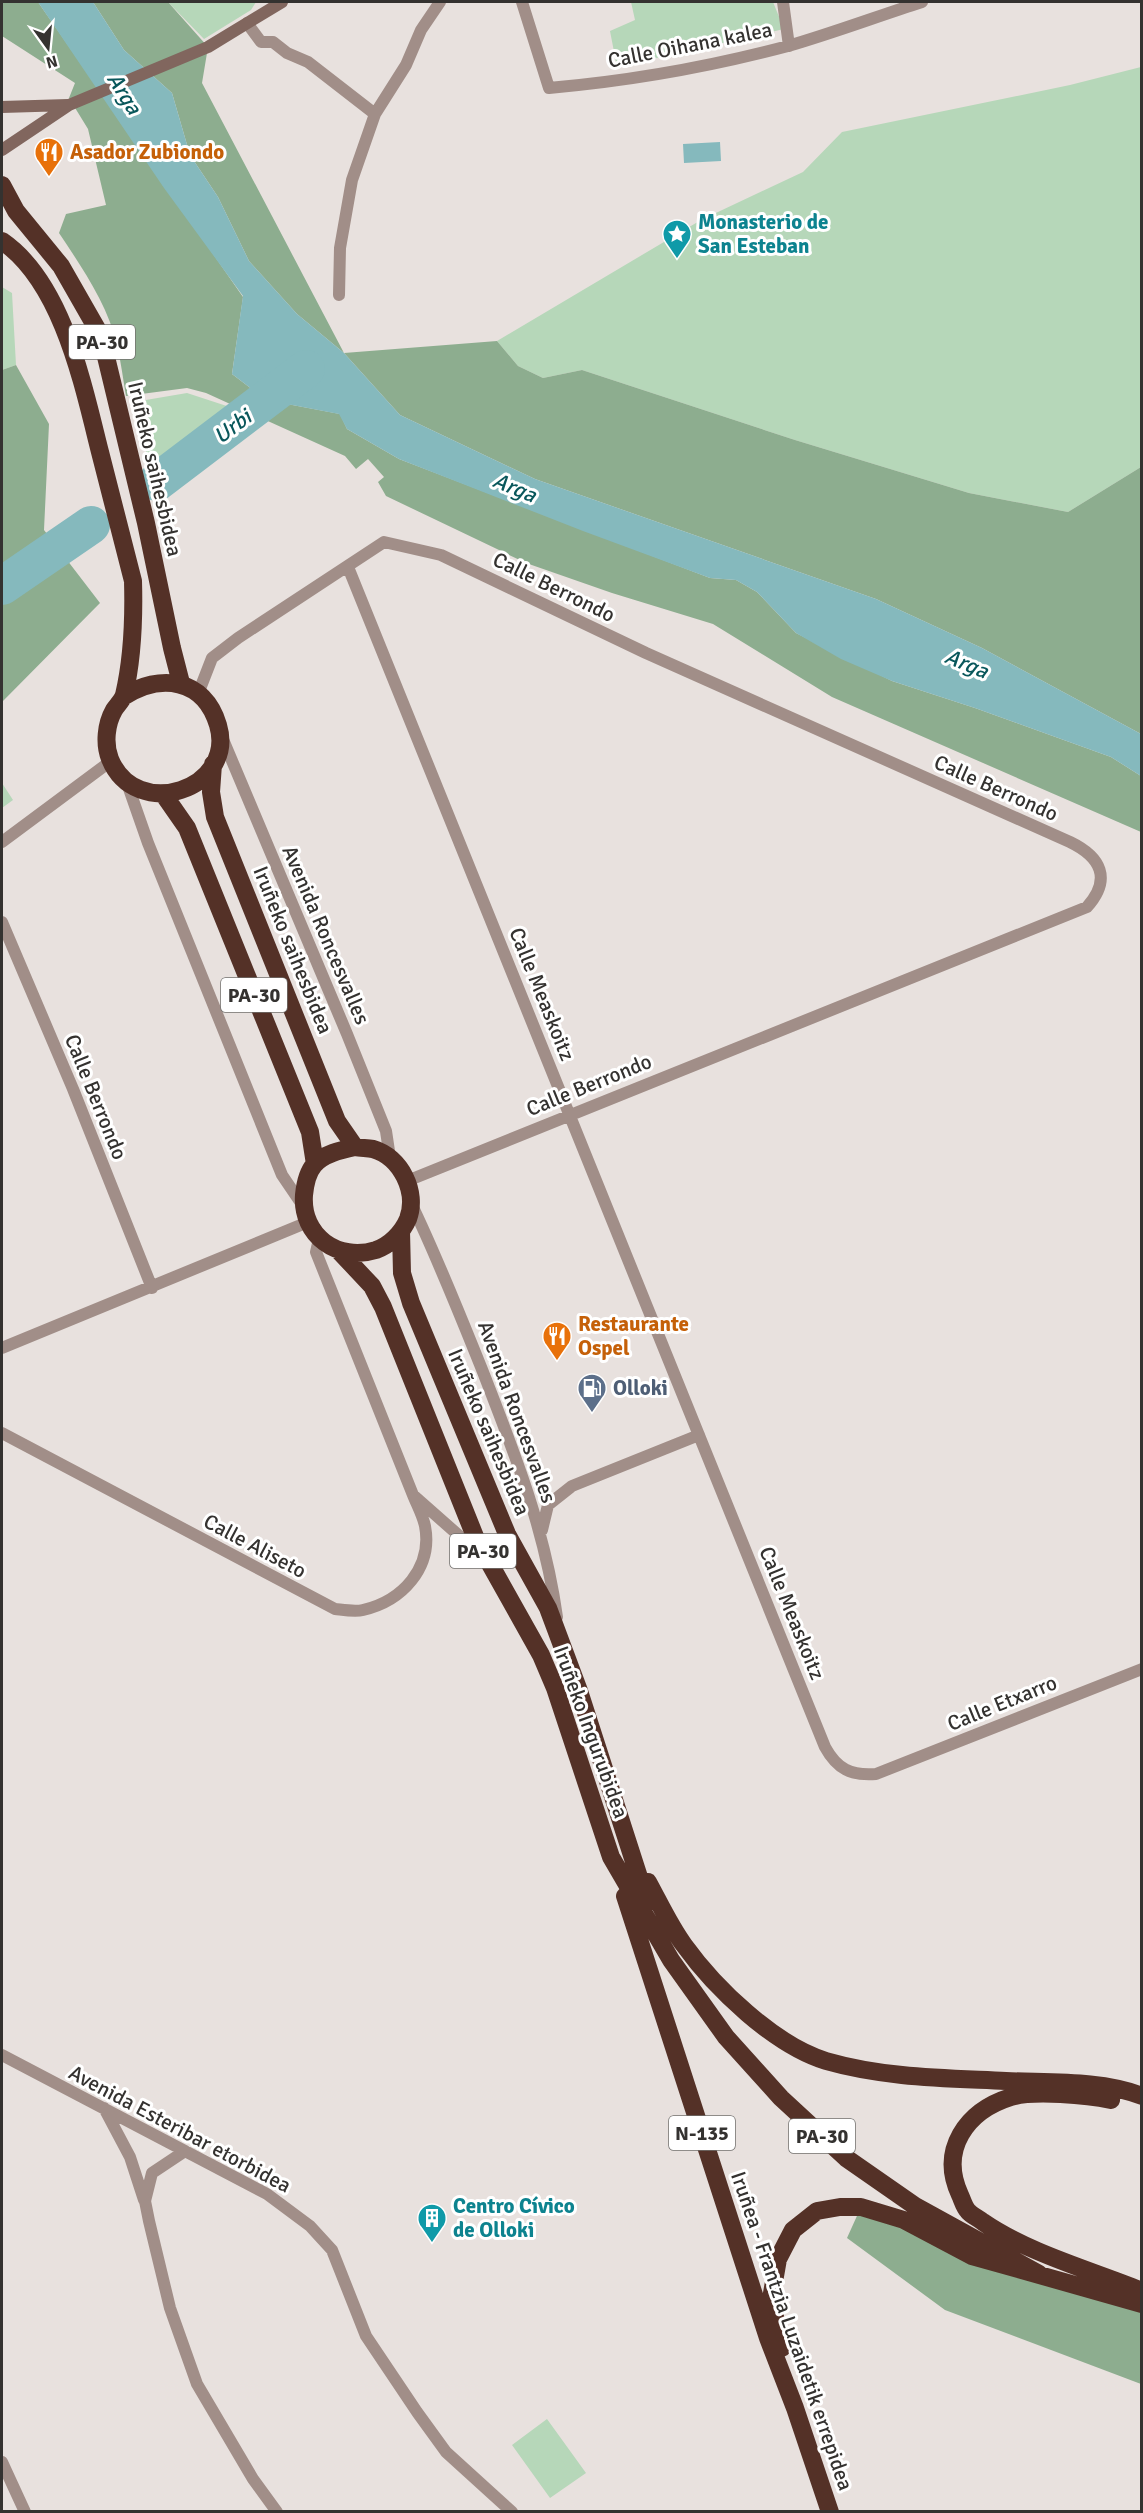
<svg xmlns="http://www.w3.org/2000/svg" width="1143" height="2513" font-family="Signika,sans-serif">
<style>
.green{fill:#b6d7b9}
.forest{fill:#8dad8f}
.water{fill:#85b9bd}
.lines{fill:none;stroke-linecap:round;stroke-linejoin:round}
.river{stroke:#85b9bd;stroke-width:38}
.street{stroke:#a18e88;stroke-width:12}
.secondary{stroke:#81665e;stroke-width:12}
.highway{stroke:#543127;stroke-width:18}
.labels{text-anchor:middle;stroke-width:6;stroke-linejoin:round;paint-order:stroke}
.shield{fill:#fff;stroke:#71706e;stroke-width:1.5}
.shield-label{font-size:20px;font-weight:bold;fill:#343230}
.street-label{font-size:21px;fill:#343230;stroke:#fff}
.food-label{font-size:21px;font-weight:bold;fill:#c56008;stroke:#fff;text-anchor:start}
.culture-label{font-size:21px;font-weight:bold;fill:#0d838f;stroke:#fff;text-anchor:start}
.service-label{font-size:21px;font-weight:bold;fill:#4e5e75;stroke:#fff;text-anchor:start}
.water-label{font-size:22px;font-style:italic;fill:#09575b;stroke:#fff}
</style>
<rect width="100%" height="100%" fill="#e8e1de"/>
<!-- green -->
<path class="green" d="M168,2H256L251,10L204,39Z
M631,2H773L784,29L617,67L610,31L635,20Z
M1141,67V467L1068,512L969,493L795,440L582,370L543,378L518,366L497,341L701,220L803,172L842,132L1070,85Z
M2,287L12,293L16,365L2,370Z
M187,393L245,412L153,481L134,402Z
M2,783L13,800L2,808Z
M547,2419L586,2473L550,2498L512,2445Z"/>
<!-- forest -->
<path class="forest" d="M2,2H38L243,297L232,374L266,400L340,414L347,429L399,459L710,578L736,580L757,592L796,633L892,681L975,708L1111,757L1141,776V832L832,697L713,624L612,593L526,563L386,496L378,482L384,477L368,459L356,469L345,456L206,393L187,388L126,396C123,379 121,362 117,345C108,305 81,266 59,233L66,214L106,205L88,129L69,98L75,83L2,36Z
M93,2H168L208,47L202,83L344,353L497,341L518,366L543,378L582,370L795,440L969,493L1068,512L1141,467V734L982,648L876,599L535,479L400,415L344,353L297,314L249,261L218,197L190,155L172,93L124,50Z
M16,365L49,424L44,530L100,603L2,702V370Z
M861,2207L1141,2304V2384L945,2310L847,2238Z"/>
<!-- water -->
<path class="water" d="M38,2H93L124,50L172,93L190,155L218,197L249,261L297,314L344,353L400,415L535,479L876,599L982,648L1141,734V776L1111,757L975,708L892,681L841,659L796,633L757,592L736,580L710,578L583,531L399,459L347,429L339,414L266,400L232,374L243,296L164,188Z
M720,142L721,161L684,163L683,144Z"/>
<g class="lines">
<!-- river -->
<path class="river" d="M157,482L306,369
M2,586L91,525"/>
<!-- street -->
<path class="street" d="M522,2L549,88C629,81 709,67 788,46C833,33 878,16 922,2
M783,2L789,46
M247,23L261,42H273L287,53L308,62L375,114
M339,295L340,248L352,180L375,114L406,65L421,30L440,2
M348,567L825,1747C837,1769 851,1776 876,1774L1142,1669
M198,694L212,658L238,638L384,542L441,555L646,653L1070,842C1101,857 1112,879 1087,907L407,1181
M222,737L347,1034L386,1131L390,1158
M127,783L148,843L282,1175L303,1206
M2,842L111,761
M2,922L73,1089L152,1288
M411,1203C438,1259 460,1315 483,1372C515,1454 545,1530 557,1617
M319,1239L316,1252L413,1495L481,1555
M2,1348L308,1222
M2,1433L335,1609C344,1610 355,1612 363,1610C402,1601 433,1568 425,1526C423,1516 417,1505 413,1495
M542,1530L548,1505L572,1486L699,1435
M2,2055L267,2194L310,2226L332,2250L366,2336L417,2412L446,2452L512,2512
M104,2108L130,2157L144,2200
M185,2151L152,2173L145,2201L149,2221L170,2308L197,2384L253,2479L277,2512
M2,2462L25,2512"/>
<!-- secondary -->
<path class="secondary" d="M2,107L68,105
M2,150L69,105L208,47L282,2"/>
<!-- highway -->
<path class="highway" d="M2,185L16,211L61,266L101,336L146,523L172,648L181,683
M2,241C63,283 83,385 100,452C111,495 122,538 133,581C134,616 132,661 124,695C122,701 117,705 114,710C106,724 104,744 110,759C136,823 237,789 218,725C204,678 160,673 123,697
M213,764L211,792L215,817L337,1121L355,1147
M164,795L187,828L310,1132L315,1164
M355,1147C361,1148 367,1148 373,1149C401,1157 418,1192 408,1219C402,1233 390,1245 376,1250C338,1262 301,1236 304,1195C305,1185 307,1173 314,1165C323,1154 341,1150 355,1147Z
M401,1231L402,1273L411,1303L507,1534L548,1608L579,1691L647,1902
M340,1252L372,1286L383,1307L476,1539L541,1655L555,1688L611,1857L671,1960L726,2037L781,2098L846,2158L915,2206L1039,2274
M648,1882C659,1902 670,1926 684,1945C715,1988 774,2045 826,2061C885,2078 946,2078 1006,2081C1049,2083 1102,2080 1142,2096
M625,1896L768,2338L795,2408L830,2512
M1111,2100C1088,2095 1033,2090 1011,2097C966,2111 939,2150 960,2195C962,2199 964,2207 968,2211C971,2215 978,2218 983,2222C1028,2253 1090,2270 1142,2291
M782,2348L771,2299L778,2259L793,2230L817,2211L840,2207H861L904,2220L972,2256L1142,2304"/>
</g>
<!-- icons -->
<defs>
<g id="restaurant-pin" transform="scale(1.5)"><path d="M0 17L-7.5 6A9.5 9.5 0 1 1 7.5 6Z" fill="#e8710a" stroke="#fff"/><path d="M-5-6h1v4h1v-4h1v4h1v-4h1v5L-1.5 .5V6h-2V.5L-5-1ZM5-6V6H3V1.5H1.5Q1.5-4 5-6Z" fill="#fff"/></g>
<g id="sight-pin" transform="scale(1.5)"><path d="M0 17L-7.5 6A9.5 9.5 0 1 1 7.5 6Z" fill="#0f9aa8" stroke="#fff"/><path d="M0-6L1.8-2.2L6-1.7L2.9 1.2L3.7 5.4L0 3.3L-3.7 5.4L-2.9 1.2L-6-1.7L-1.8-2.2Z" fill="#fff"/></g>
<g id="fuel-pin" transform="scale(1.5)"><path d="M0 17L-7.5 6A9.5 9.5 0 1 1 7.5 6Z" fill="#5c6f8a" stroke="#fff"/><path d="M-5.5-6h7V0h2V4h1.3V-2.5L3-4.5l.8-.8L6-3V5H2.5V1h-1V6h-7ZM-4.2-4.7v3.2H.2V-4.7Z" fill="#fff"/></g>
<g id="building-pin" transform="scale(1.5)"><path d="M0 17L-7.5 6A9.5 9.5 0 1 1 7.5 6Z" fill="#0f9aa8" stroke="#fff"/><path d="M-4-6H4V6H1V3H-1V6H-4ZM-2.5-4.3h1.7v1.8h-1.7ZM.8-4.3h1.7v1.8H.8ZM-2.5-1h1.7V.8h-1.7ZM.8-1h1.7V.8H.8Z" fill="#fff"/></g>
</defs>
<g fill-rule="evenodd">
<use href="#restaurant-pin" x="49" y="152"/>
<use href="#sight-pin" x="677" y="234"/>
<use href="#restaurant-pin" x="557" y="1336"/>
<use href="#fuel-pin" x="592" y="1388"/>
<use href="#building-pin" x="432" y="2218"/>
</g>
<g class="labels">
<!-- shield labels -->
<g class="shield">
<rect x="69" y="325" width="66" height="34" rx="4.5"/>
<rect x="221" y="978" width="66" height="34" rx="4.5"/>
<rect x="450" y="1534" width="66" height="34" rx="4.5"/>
<rect x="669" y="2116" width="66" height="34" rx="4.5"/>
<rect x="789" y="2119" width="66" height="34" rx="4.5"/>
</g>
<g class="shield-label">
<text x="102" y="349">PA-30</text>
<text x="254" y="1002">PA-30</text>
<text x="483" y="1558">PA-30</text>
<text x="702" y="2140">N-135</text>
<text x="822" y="2143">PA-30</text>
</g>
<!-- street labels -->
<g class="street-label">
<text transform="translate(690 45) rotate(-11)" y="7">Calle Oihana kalea</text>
<text transform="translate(155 469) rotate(77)" y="7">Iruñeko saihesbidea</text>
<text transform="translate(554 587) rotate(26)" y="7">Calle Berrondo</text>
<text transform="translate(996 788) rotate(24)" y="7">Calle Berrondo</text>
<text transform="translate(326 935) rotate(67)" y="7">Avenida Roncesvalles</text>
<text transform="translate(293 950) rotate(68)" y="7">Iruñeko saihesbidea</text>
<text transform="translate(542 994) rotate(68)" y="7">Calle Measkoitz</text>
<text transform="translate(589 1085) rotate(-22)" y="7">Calle Berrondo</text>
<text transform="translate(96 1097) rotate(68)" y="7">Calle Berrondo</text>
<text transform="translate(517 1412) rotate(70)" y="7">Avenida Roncesvalles</text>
<text transform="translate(489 1432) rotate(67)" y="7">Iruñeko saihesbidea</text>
<text transform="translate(255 1546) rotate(28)" y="7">Calle Aliseto</text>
<text transform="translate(792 1613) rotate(68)" y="7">Calle Measkoitz</text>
<text transform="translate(1002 1703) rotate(-22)" y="7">Calle Etxarro</text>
<text transform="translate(591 1732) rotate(70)" y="7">Iruñeko Ingurubidea</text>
<text transform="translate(180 2129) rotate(28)" y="7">Avenida Esteribar etorbidea</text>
<text transform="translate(792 2331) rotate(71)" y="7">Iruñea - Frantzia Luzaidetik errepidea</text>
</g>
<!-- food labels -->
<g class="food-label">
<text x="70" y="159">Asador Zubiondo</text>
<text x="578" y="1331">Restaurante<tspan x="578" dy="24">Ospel</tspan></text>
</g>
<!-- culture labels -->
<g class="culture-label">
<text x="698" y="229">Monasterio de<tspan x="698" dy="24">San Esteban</tspan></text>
<text x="453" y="2213">Centro Cívico<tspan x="453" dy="24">de Olloki</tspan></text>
</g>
<!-- service labels -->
<g class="service-label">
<text x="613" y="1395">Olloki</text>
</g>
<!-- water labels -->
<g class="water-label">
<text transform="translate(125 93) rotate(58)" y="8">Arga</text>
<text transform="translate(232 426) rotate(-37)" y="8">Urbi</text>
<text transform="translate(515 487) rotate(23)" y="8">Arga</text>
<text transform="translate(967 663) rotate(23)" y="8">Arga</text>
</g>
</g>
<!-- border -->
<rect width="1143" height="2513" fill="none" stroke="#343230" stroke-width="6"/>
<!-- north arrow -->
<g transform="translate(48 48) rotate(165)" stroke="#ffffff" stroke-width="4.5" paint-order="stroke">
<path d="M0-4.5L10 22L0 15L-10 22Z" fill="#343230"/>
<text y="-9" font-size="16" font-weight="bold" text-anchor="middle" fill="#343230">N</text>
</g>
</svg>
